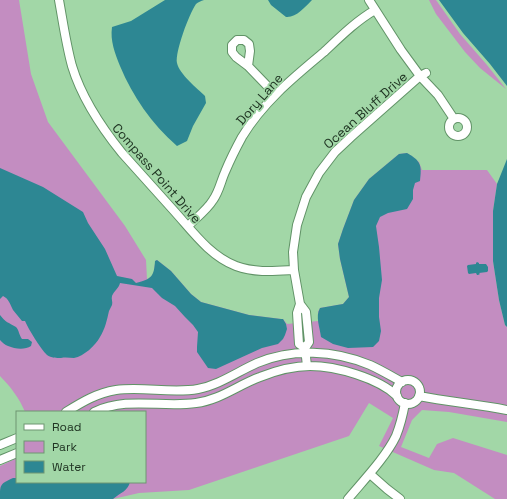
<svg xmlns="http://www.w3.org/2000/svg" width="507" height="499" font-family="'Space Grotesk',sans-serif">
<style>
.green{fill:#c38dc1}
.water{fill:#2d8793}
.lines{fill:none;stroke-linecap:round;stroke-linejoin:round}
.minor-casing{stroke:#619367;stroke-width:10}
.minor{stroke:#fff;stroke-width:8}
.labels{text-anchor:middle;stroke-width:3.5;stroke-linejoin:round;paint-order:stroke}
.street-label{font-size:13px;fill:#203523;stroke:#a2d7a7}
</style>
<rect width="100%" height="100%" fill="#a2d7a7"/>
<!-- green -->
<path class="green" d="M0,0H19L31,74L48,122L125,226L146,260L147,279C157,275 153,268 156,260H157L171,271L191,294L201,302L249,315L281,319H283L287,324L318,321V312L320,308L343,304L349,297L340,259L338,244L343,229L354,200L369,179L399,154L407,153L413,157L419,162L422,170H487L497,184L493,211V261L499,300L505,325L507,327V422L449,412L422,410L412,420L401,447L429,458L437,444L453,438L507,455V499H495L454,473L434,470L379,446L393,418L369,403L349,436L189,490L139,493L113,499H0V466L17,458V482H145V412H25C20,399 10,386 0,376Z
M429,0H436L460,34L487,65L506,89L480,68L465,52L436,14Z"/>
<!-- water -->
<path class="water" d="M165,0H204C201,1 198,2 196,4C189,14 175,52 177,63C179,74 198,89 205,96L206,103L193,126L187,141L177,146C151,123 133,97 120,66C115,53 110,41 112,27L131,21Z
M268,0H312C305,7 296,18 286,17L271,5Z
M439,0H507V86L490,64L463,33Z
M407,153C421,161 422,165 420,181L415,183L413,190V199L407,209L388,213L380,217L376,226L379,247L382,280L379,298V317L381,331L379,341L373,347L348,348L333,344L321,337C320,328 315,316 320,308L337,305L343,304L349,297L340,259L338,244L343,229L354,200L369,179L399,154Z
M507,159V327L505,325L499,300L493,261V211L497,184Z
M0,168L43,187L83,212L88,223L105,249L117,276L132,279L136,283C152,279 154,276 155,261L157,260L171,271L191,294L201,302L249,315L281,319H283L286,324L287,329L285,335L283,339L278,344L262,348L216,369L208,368L197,352V347L198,332L193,325L185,317L175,306L162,298L152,288L120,283C119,288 114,291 112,296C111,299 113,302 112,305C111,307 110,309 109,311C107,320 105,329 100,337C95,346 84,356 74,358C70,358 66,357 61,358C57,358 51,358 47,355C40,348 29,330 25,321H22C19,317 16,314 13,310C10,304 9,299 3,296L0,299Z
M477,262L479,263V264H486L488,267V271L487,272L479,273L480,274L478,275H477L476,273L469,274L468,273L467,266L468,265L476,264V263Z
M0,315C6,323 8,322 16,327C19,330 19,335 22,339H28L32,342L31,346C25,350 15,349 8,346C5,345 2,342 0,340Z
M13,478H17V482H130C128,491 120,493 113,499H0C0,484 0,484 13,478Z"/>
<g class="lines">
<!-- minor casing -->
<g class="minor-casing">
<path id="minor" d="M59,0C63,22 66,44 72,66C82,99 101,127 122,153C140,173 157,192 175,212C193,232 210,256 236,266C255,273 275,271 294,270
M369,0L401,50L420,76L438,95L454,119
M237,40H244L249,44L250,51L248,66L236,57L232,52V45Z
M248,66L275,94
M449 127a9 9 0 1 1 18 0a9 9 0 1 1-18 0Z
M188,226C196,218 207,210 213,200C219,192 221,181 225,172C230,160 236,148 242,137C263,102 294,77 324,52C340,37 356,21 375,10
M300,304L306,312L309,342L305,348L307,366
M305,348L299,344L297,313L300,304L294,270L293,252L297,225L306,197L319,173L335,152L351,137L420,76L426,73
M396 392a12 12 0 1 1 24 0a12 12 0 1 1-24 0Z
M419,396C448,402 478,404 507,410
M66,412C82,402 97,393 116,390C143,386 171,394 198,389C219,385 237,372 257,363C292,348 334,350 370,365C381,370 391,376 402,382
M94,412C128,396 161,408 196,403C220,400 238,385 260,377C275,371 293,366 310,366C336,366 378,378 397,396
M0,445L17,438
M0,460L17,453
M370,474L387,489L400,499
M348,499C363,481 386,457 396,436C400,426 403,414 405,403"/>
</g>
<!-- minor -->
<use href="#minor" class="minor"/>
</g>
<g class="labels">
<!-- street labels -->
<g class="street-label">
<text transform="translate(259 99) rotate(-49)" y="5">Dory Lane</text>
<text transform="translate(365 110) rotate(-42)" y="5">Ocean Bluff Drive</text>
<text transform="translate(157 173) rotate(49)" y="5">Compass Point Drive</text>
</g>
</g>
<!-- legend -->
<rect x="16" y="411" width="130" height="72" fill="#a2d7a7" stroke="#6e9672"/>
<rect x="24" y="424" width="20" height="6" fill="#ffffff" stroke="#6e9672"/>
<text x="52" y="431" font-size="12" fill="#203523">Road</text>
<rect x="24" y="441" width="20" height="12" fill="#c38dc1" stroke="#6e9672"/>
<text x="52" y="451" font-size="12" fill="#203523">Park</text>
<rect x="24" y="461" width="20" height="12" fill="#2d8793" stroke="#6e9672"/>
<text x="52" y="471" font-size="12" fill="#203523">Water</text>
</svg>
